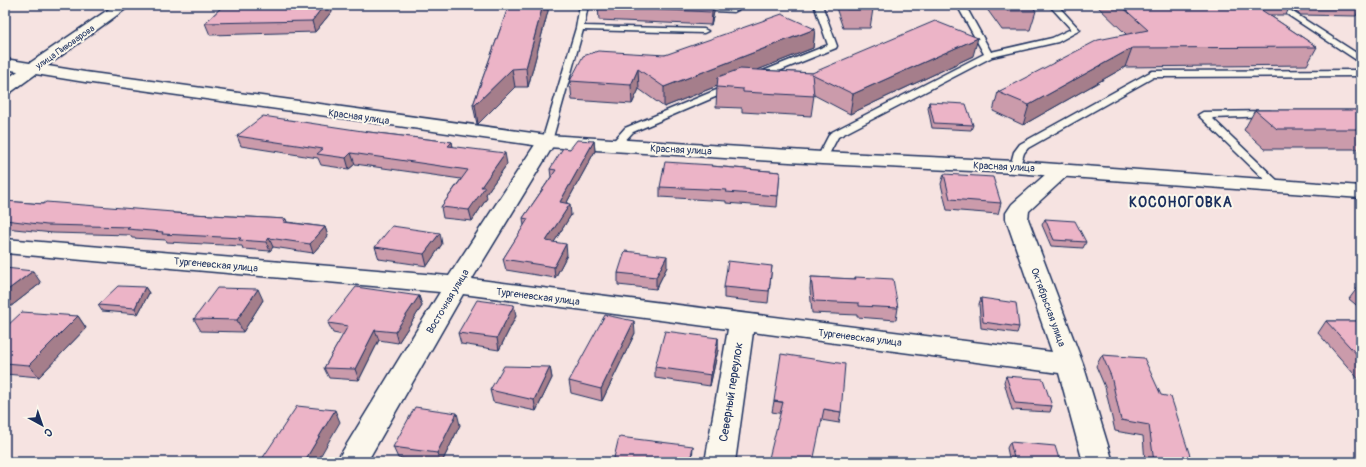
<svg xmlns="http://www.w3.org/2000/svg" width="1366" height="467" font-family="Pangolin,sans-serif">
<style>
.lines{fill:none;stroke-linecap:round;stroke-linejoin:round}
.lane-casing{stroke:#1b2f5e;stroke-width:3}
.street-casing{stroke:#1b2f5e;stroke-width:3}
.secondary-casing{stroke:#1b2f5e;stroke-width:3}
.lane{fill:#fbf7ec;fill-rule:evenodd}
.street{fill:#fbf7ec;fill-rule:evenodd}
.secondary{fill:#fbf7ec;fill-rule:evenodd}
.wall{fill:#cb9bab;stroke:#1b2f5e}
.shaded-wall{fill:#a57e8b;stroke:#1b2f5e}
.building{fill:#ecb4c7;stroke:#1b2f5e}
.labels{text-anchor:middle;stroke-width:4;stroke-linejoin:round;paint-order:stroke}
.far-street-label{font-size:9px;fill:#1b2f5e;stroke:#fbf7ec}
.street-label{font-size:10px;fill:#1b2f5e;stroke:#fbf7ec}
.near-street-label{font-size:12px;fill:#1b2f5e;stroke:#fbf7ec}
.district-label{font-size:14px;font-weight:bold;letter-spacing:1px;fill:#1b2f5e;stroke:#fbf7ec}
</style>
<rect width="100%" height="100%" fill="#f6e3e1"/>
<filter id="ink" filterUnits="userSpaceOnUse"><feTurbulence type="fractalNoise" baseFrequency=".025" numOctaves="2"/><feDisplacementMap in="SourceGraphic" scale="8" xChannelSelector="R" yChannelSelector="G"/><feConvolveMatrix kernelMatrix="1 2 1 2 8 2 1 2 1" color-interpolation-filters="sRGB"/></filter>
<g filter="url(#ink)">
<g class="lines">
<!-- lane casing -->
<g class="lane-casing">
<path id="lane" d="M580,5H588L584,26L704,29L708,31L704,33L583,30L552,141L547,144L543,143L542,141L576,28Z
M814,5H822L837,46L836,48L759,79H753L752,77L753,75L828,45Z
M957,5H965L991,52L1052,38L1071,29L1049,5H1057L1080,30L1058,42L992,57L838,137L826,160H818L817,158L830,133L984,54Z
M1273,5H1282L1361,56V63Z
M694,6L734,8L738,10L734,12L697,10L693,8Z
M1361,70V76L1154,77L1028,148L1024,153L1019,169L1015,170L1010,167L1014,152L1020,144L1152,71Z
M731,84L736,87L734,89L633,132L618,148H610L609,146L625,128Z
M1270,111L1273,112L1275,114L1273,116L1212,118L1281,184L1283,186L1281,188H1273L1198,115L1203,112Z"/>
</g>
<!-- street casing -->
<g class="street-casing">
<path id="street" d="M115,5H131L11,92L5,93V80Z
M547,135L554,137L556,141L472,279L1052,352L1006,219V213L1012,204L1055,166L1062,164L1069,166L1072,170L1069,174L1029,211L1028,219L1083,364L1113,462H1083L1059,373L753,332L735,462H705L728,329L463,294L367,462H336L440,292L5,253V239L449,276L540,137Z"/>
</g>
<!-- secondary casing -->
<g class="secondary-casing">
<path id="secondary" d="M5,59L85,72L547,135L822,152L1015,161L1361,186V198L1015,173L822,164L547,147L85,82L5,69Z"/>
</g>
<!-- lane -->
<use href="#lane" class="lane"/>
<!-- street -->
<use href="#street" class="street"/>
<!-- secondary -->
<use href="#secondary" class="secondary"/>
</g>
<!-- wall -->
<path class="wall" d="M224,5H337L315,32L210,35L205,23Z
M509,5H548V11L528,87H515L478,124H477L473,105Z
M599,5H715H714V12L711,25L599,20L598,7Z
M835,5H871L873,9L870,28H843Z
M984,5H1031L1036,11L1030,30H1002Z
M1096,5H1361V7L1356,16L1301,15L1289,8L1286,15H1269L1317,47L1307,65L1125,67L1023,125L993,111L998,92L1126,34Z
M815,29L813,48L757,70L812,73L973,56L850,114L814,95L811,116L742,112V108L716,107L717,86L664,107L639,89L632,104L572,100L570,81L665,55Z
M929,102L973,125L971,130L932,128L928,108Z
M1255,110H1361V149H1265L1244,130Z
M369,132L452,142L453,147L507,164L486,194L487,198L472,221L443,218L441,207L461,179L355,164L349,169L321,165L318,158L241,146L237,136Z
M594,141L595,151L566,204L571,215L554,242L567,255L555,278L506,270L503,259L524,226L523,218L551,177L550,169L570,149Z
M712,166L780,172L777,207L726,203V201L660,197V187Z
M944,174L1001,203L998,214L947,210L941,184Z
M5,201L43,204L174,213L286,219L287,222L325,227L328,236L313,253L273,247L270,251L243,249L242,246L167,242L166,240L132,238L130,235L53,233L5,228Z
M1045,219L1086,242L1083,248L1051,246L1042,225Z
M442,244L427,266L379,259L375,247Z
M772,266L768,303L724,298V287Z
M667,267L656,289L618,285V273Z
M5,268L41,283L10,307L5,306Z
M811,277L855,279V277L898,308L896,320L857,317V315L812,313L810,289Z
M145,287L149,293L138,314L102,311L98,305Z
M1358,287H1361V309L1349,299Z
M419,296L422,306L398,343L379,340L359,380L329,378L324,368L343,335L333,333L328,323Z
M981,298L1019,327L1017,333L981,328L979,304Z
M263,300L243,332L201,331L194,319Z
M78,316L86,328L39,377L5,374V328Z
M516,316L499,350L461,344L458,333Z
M1326,321H1361V389L1358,385L1361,382L1318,333Z
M635,333L602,401L571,393L569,381Z
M718,338V350L710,386L655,378V367Z
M1102,355L1192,462H1145L1143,436L1115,431L1105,387L1096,366Z
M550,367L552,378L536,411L493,402L490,390Z
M1006,376L1052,406L1050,412L1012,410L1004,382Z
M774,401L841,412L839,423L772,412Z
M460,425L442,462H421L398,458L393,447Z
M1010,442L1060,462H1010L1007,448Z"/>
<!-- shaded-wall -->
<path class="shaded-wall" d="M324,5H337L315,32L312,21Z
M543,5H548V11L528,87L526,68Z
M713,5H714V12L711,25L712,12Z
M815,29L813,48L664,107V87Z
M978,38L973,56L850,114L853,94Z
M1132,48L1125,67L1023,125L1029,105Z
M512,69L515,87L478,124L475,105Z
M638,69L639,89L632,104L631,85Z
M594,141L595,151L561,213L560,202Z
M452,142L454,152L448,146Z
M351,153L355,164L349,169L346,158Z
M505,153L507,164L486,194L487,198L472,221L469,210L481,187Z
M570,204L571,215L548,252L546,241Z
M325,227L328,236L313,253L310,244Z
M440,233L442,244L427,266L424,254Z
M269,238L273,247L270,251L266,242Z
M566,244L567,255L555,278L554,267Z
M667,256V267L656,289V277Z
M33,271L41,283L10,307L5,300V292Z
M145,287L149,293L138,314L135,308Z
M258,289L263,300L243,332L237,320Z
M419,296L422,306L398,343L395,332Z
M514,305L516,316L499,350L497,338Z
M78,316L86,328L39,377L29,365Z
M634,321L635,333L602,401L601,389Z
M375,330L379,340L359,380L355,369Z
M718,338V350L710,386L711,375Z
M550,367L552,378L536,411L534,400Z
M335,410L340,422L317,462H304Z
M457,413L460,425L442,462H440L437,453Z
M693,446L692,462H690Z"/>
<!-- building -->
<path class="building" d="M224,5H324L312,21L205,23Z
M509,5H543L526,68L512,69L475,105H473Z
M599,5H713L712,12L598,7Z
M844,5H871L873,9H846Z
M1003,5H1031L1036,11H1007Z
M1120,5H1254L1317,47L1132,48L1029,105L998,92L1098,40L1148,30Z
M782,14L815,29L664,87L638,69L631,85L570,81L583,56L598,51L665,55Z
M935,21L978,38L853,94L812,74L814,96L743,92V89L717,87L718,77L740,69L812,73Z
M929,102L966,104L973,125L934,123Z
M1255,110H1361V129H1277Z
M263,116L369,132L452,142L448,146L505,153L481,187H485L469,210L441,207L468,170L351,153L346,158L317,154L323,149L237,136Z
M577,140L594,141L560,202L570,204L546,241L566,244L554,267L503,259L528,219L523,218L556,170L550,169L563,148L570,149Z
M665,162L712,165L711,166L780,172L778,196L726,192L727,190L660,187Z
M944,174L993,177L1001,203L950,199Z
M5,201L43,204L46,202L173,212V213L286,219L283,222L325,227L310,244L269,238L266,242L239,240L241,238L162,234L163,232L127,229L130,227L47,225L5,220Z
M1045,219L1075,221L1086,242L1054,240Z
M392,226L440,233L424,254L375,247Z
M625,251L667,256L656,277L618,273Z
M728,261L772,266L769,291L724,287Z
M5,268L33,271L5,292Z
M811,277L856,279L855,277L893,279L898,308L859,306V303L814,301Z
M118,286L145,287L135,308L98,305Z
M356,287L419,296L395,332L375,330L355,369L324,368L348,326L328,323Z
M217,288L258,289L237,320L194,319Z
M981,298L1016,303L1019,327L983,322Z
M477,300L514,305L497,338L458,333Z
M22,312L78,316L29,365L5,363V328Z
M605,315L634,321L601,389L569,381Z
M1326,321H1361V359Z
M665,331L718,338L711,375L655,367Z
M781,354L845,364L841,412L824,409L813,462H768L783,402L774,401Z
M1102,355L1144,358L1161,395L1171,397L1192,462H1154L1149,425L1121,420L1111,376Z
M504,366L550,367L534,400L490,390Z
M1006,376L1043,379L1052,406L1015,403Z
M297,406L335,410L304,462H306H260Z
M415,407L457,413L437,453L393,447Z
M619,437L693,446L690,462H613Z
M1010,442L1055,446L1060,462H1015Z
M21,459L54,462H18Z"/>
</g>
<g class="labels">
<!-- far-street labels -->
<g class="far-street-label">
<text transform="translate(65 47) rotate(-35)" y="3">улица Пивоварова</text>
</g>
<!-- street labels -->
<g class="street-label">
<text transform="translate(359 116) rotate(8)" y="4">Красная улица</text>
<text transform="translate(681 149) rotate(3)" y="4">Красная улица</text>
<text transform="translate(1004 166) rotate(3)" y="4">Красная улица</text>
<text transform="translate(216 264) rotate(5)" y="4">Тургеневская улица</text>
<text transform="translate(538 296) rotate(7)" y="4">Тургеневская улица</text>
<text transform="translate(447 301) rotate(-59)" y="4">Восточная улица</text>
<text transform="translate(1049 307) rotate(70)" y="4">Октябрьская улица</text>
<text transform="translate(860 337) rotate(7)" y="4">Тургеневская улица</text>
</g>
<!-- near-street labels -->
<g class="near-street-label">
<text transform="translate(731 392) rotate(-81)" y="4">Северный переулок</text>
</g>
<!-- district labels -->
<g class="district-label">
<text x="1181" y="207">КОСОНОГОВКА</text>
</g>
</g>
<!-- margin -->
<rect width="1366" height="467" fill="none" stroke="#fbf7ec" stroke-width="20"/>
<rect x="10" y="10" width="1346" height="447" fill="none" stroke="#1b2f5e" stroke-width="1.5" filter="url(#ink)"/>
<!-- north arrow -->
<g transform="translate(42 425) rotate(140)" stroke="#fbf7ec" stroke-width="3" paint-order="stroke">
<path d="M0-3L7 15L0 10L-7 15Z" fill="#1b2f5e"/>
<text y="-6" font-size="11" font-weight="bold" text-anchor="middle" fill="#1b2f5e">С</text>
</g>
</svg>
